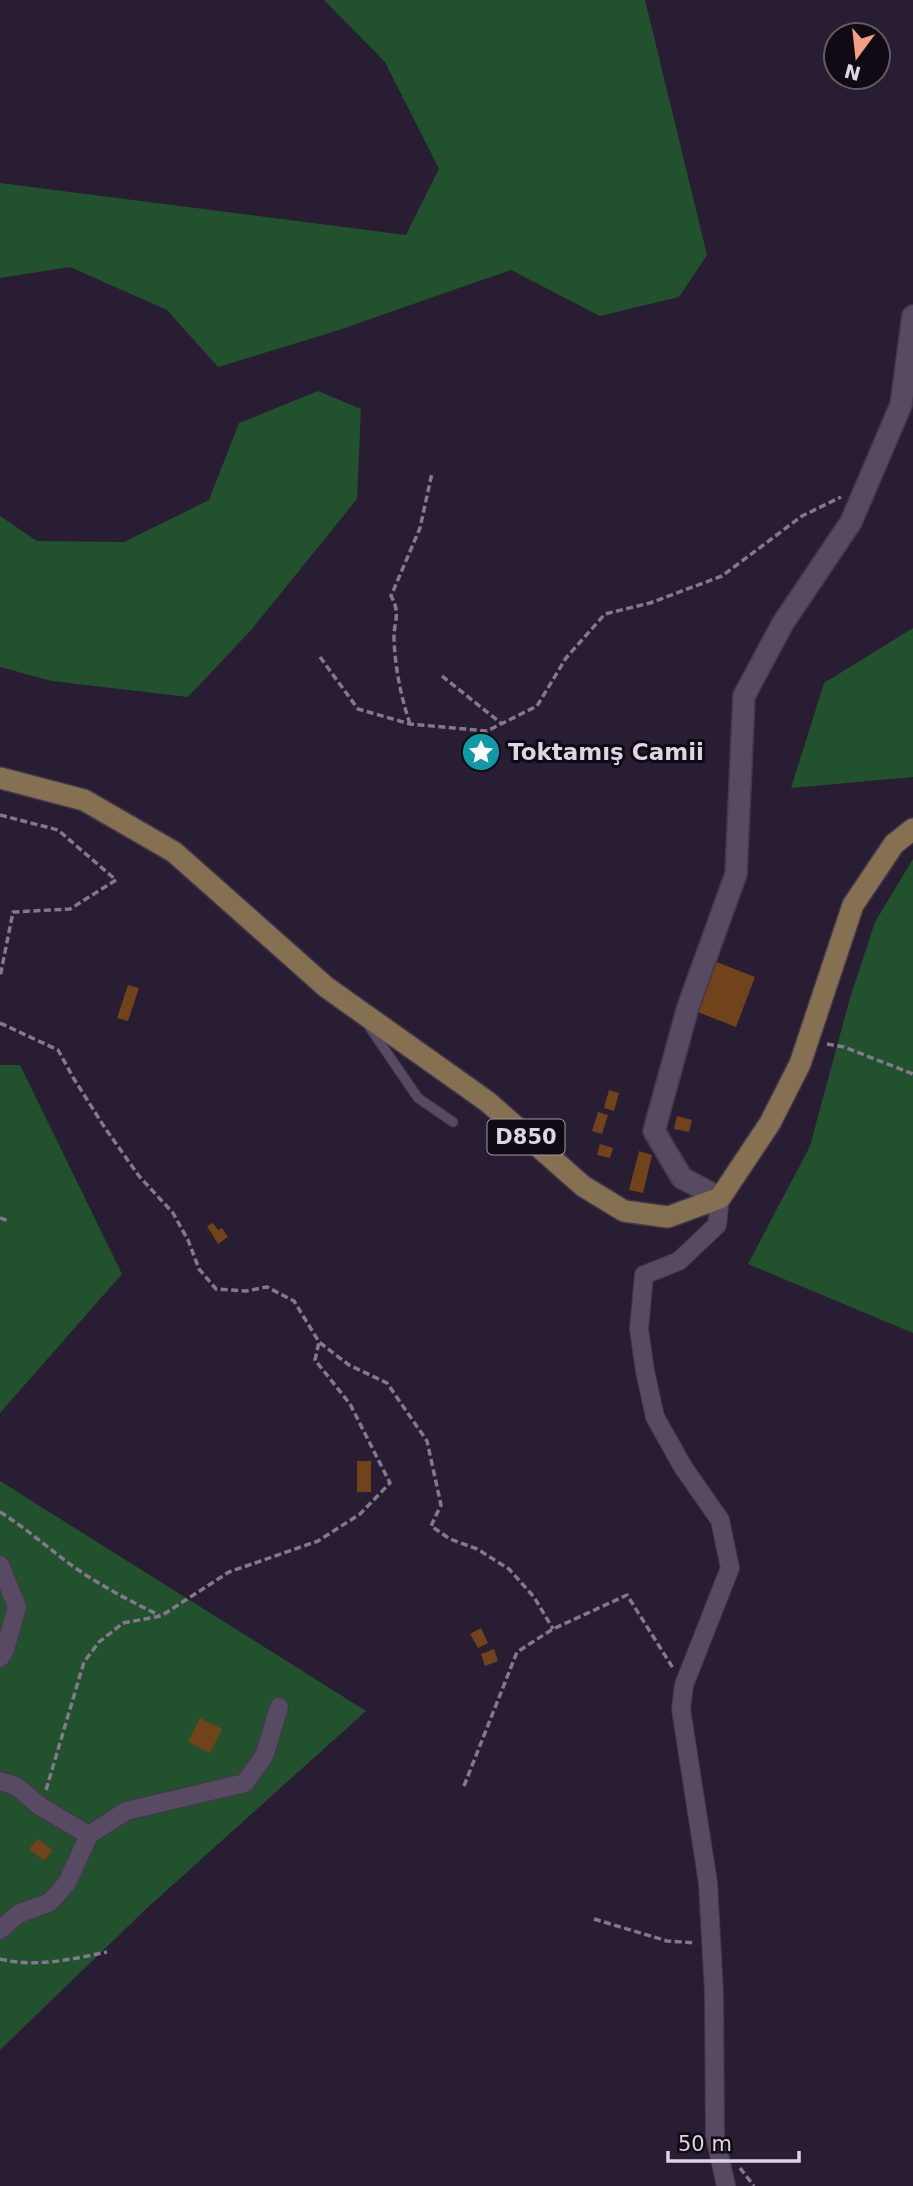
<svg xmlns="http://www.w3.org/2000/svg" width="913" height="2186" font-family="'DejaVu Sans',sans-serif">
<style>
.green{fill:#22512d}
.building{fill:#70431a}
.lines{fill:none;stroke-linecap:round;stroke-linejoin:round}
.service-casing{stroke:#42384a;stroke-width:11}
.minor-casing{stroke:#42384a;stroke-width:20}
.tertiary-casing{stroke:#42384a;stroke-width:24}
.primary-casing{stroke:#42384a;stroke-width:24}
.path{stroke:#82798b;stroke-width:3.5;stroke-dasharray:7 3.5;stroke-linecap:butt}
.service{stroke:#574a62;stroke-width:9}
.minor{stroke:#574a62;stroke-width:18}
.tertiary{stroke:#574a62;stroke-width:21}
.primary{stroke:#857052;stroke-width:21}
.labels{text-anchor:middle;stroke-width:6;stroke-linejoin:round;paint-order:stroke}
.shield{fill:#0f0a13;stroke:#9e98a5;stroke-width:2}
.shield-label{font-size:21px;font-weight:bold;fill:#dcd5e3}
.poi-label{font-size:23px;font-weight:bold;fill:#dcd5e3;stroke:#0f0a13;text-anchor:start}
</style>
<rect width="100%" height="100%" fill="#291d33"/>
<!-- green -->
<path class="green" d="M324,0H645L707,255L679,297L600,316L511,270L336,331L218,367L167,310L70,267L0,278V183L406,235L439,169L385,62Z
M318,391L361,409L357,499L252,629L188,697L52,681L0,667V516L37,541L124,542L209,500L239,423Z
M913,628V777L791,788L824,683Z
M913,859V1333L748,1264L810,1146L850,998L875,922Z
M0,1065H20L122,1274L0,1413Z
M0,1481L366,1711L146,1909L0,2050Z"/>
<!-- building -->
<path class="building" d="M714,961L755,977L736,1027L695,1011Z
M128,985L139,988L128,1021L117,1018Z
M609,1090L619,1093L614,1111L604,1108Z
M598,1112L608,1115L602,1134L592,1131Z
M677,1116L692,1120L689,1132L674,1129Z
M600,1144L613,1148L610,1158L597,1155Z
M639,1151L652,1155L643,1193L629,1190Z
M213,1223L218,1230L222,1228L228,1237L218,1244L207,1226Z
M357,1461H371V1492H357Z
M481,1628L488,1643L478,1648L470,1634Z
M494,1649L498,1661L485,1666L481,1654Z
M200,1718L222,1729L210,1753L188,1742Z
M38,1839L53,1850L44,1861L29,1849Z"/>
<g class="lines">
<!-- service casing -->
<g class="service-casing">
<path id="service" d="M368,1025L418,1098L453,1122"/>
</g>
<!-- minor casing -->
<g class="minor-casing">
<path id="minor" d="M720,1198L717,1225L679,1261L644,1275L639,1329L645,1371L655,1417L683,1467L720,1520L730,1568L684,1685L681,1709L708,1883L714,1993L715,2136L726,2186
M0,1565L17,1607L5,1650L0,1658
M0,1781L16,1786L41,1807L89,1835L67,1883L50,1902L18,1914L0,1930
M89,1835L126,1811L245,1783L265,1754L279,1707"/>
</g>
<!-- tertiary casing -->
<g class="tertiary-casing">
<path id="tertiary" d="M720,1198L682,1178L654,1131L688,1007L736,874L744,696L783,623L851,522L901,405L913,316"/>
</g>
<!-- primary casing -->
<g class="primary-casing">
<path id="primary" d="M0,778L84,800L174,852L326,987L488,1102L583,1186L624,1211L668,1217L720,1198L770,1123L800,1064L853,905L894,844L913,829"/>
</g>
<!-- path -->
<path class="path" d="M320,657L358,709L410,724L487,731L537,706L566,658L605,614L650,603L722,576L802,516L841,497
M442,676L502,724
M410,724C401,697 395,668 394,638C394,620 401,614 391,596L420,528L432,473
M0,815L58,830L116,880L70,909L13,912L0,977
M0,1023L58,1050L74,1079L105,1128L139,1176L173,1213L188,1240L199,1269L216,1289L246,1291L267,1287L294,1301L319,1342L349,1365L387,1383L427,1441L441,1505L431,1526L450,1539L477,1549L509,1569L534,1597L553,1629
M827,1044L844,1047L913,1074
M0,1218L8,1221
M0,1512C26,1528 49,1549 74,1567C101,1586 130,1601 159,1615
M464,1786L517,1652L553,1629L627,1595L673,1668
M46,1790L84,1662L99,1642L123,1623L161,1616L229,1572L318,1541L360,1514L390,1483L350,1404L315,1360L319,1342
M594,1919L667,1941L694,1943
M0,1959C35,1968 73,1959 107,1952
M740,2168L754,2186"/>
<!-- service -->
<use href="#service" class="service"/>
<!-- minor -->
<use href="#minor" class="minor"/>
<!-- tertiary -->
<use href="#tertiary" class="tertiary"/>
<!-- primary -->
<use href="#primary" class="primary"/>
</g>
<!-- icons -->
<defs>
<g id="sight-disc" transform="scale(2.0125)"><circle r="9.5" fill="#0f9aa8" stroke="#0f0a13"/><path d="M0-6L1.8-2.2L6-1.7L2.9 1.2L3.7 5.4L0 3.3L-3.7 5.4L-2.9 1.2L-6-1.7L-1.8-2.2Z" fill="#fff"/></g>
</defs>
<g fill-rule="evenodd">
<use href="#sight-disc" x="481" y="752"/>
</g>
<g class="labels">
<!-- shield labels -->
<rect class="shield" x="487.5" y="1119.5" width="77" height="35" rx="5"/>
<g class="shield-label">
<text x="526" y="1144">D850</text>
</g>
<!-- poi labels -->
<g class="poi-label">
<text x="508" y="760">Toktamış Camii</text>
</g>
</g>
<!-- north arrow -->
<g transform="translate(857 56) rotate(195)"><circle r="33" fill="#0f0a13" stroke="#615b66" stroke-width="2"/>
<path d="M0-5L12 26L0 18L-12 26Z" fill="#f39f84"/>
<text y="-10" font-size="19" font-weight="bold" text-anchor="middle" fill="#dcd5e3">N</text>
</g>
<!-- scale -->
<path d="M668 2151v10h131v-10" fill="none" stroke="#dcd5e3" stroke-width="3.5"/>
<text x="678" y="2151" font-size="21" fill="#dcd5e3" stroke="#0f0a13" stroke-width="5" paint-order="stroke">50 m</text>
</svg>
